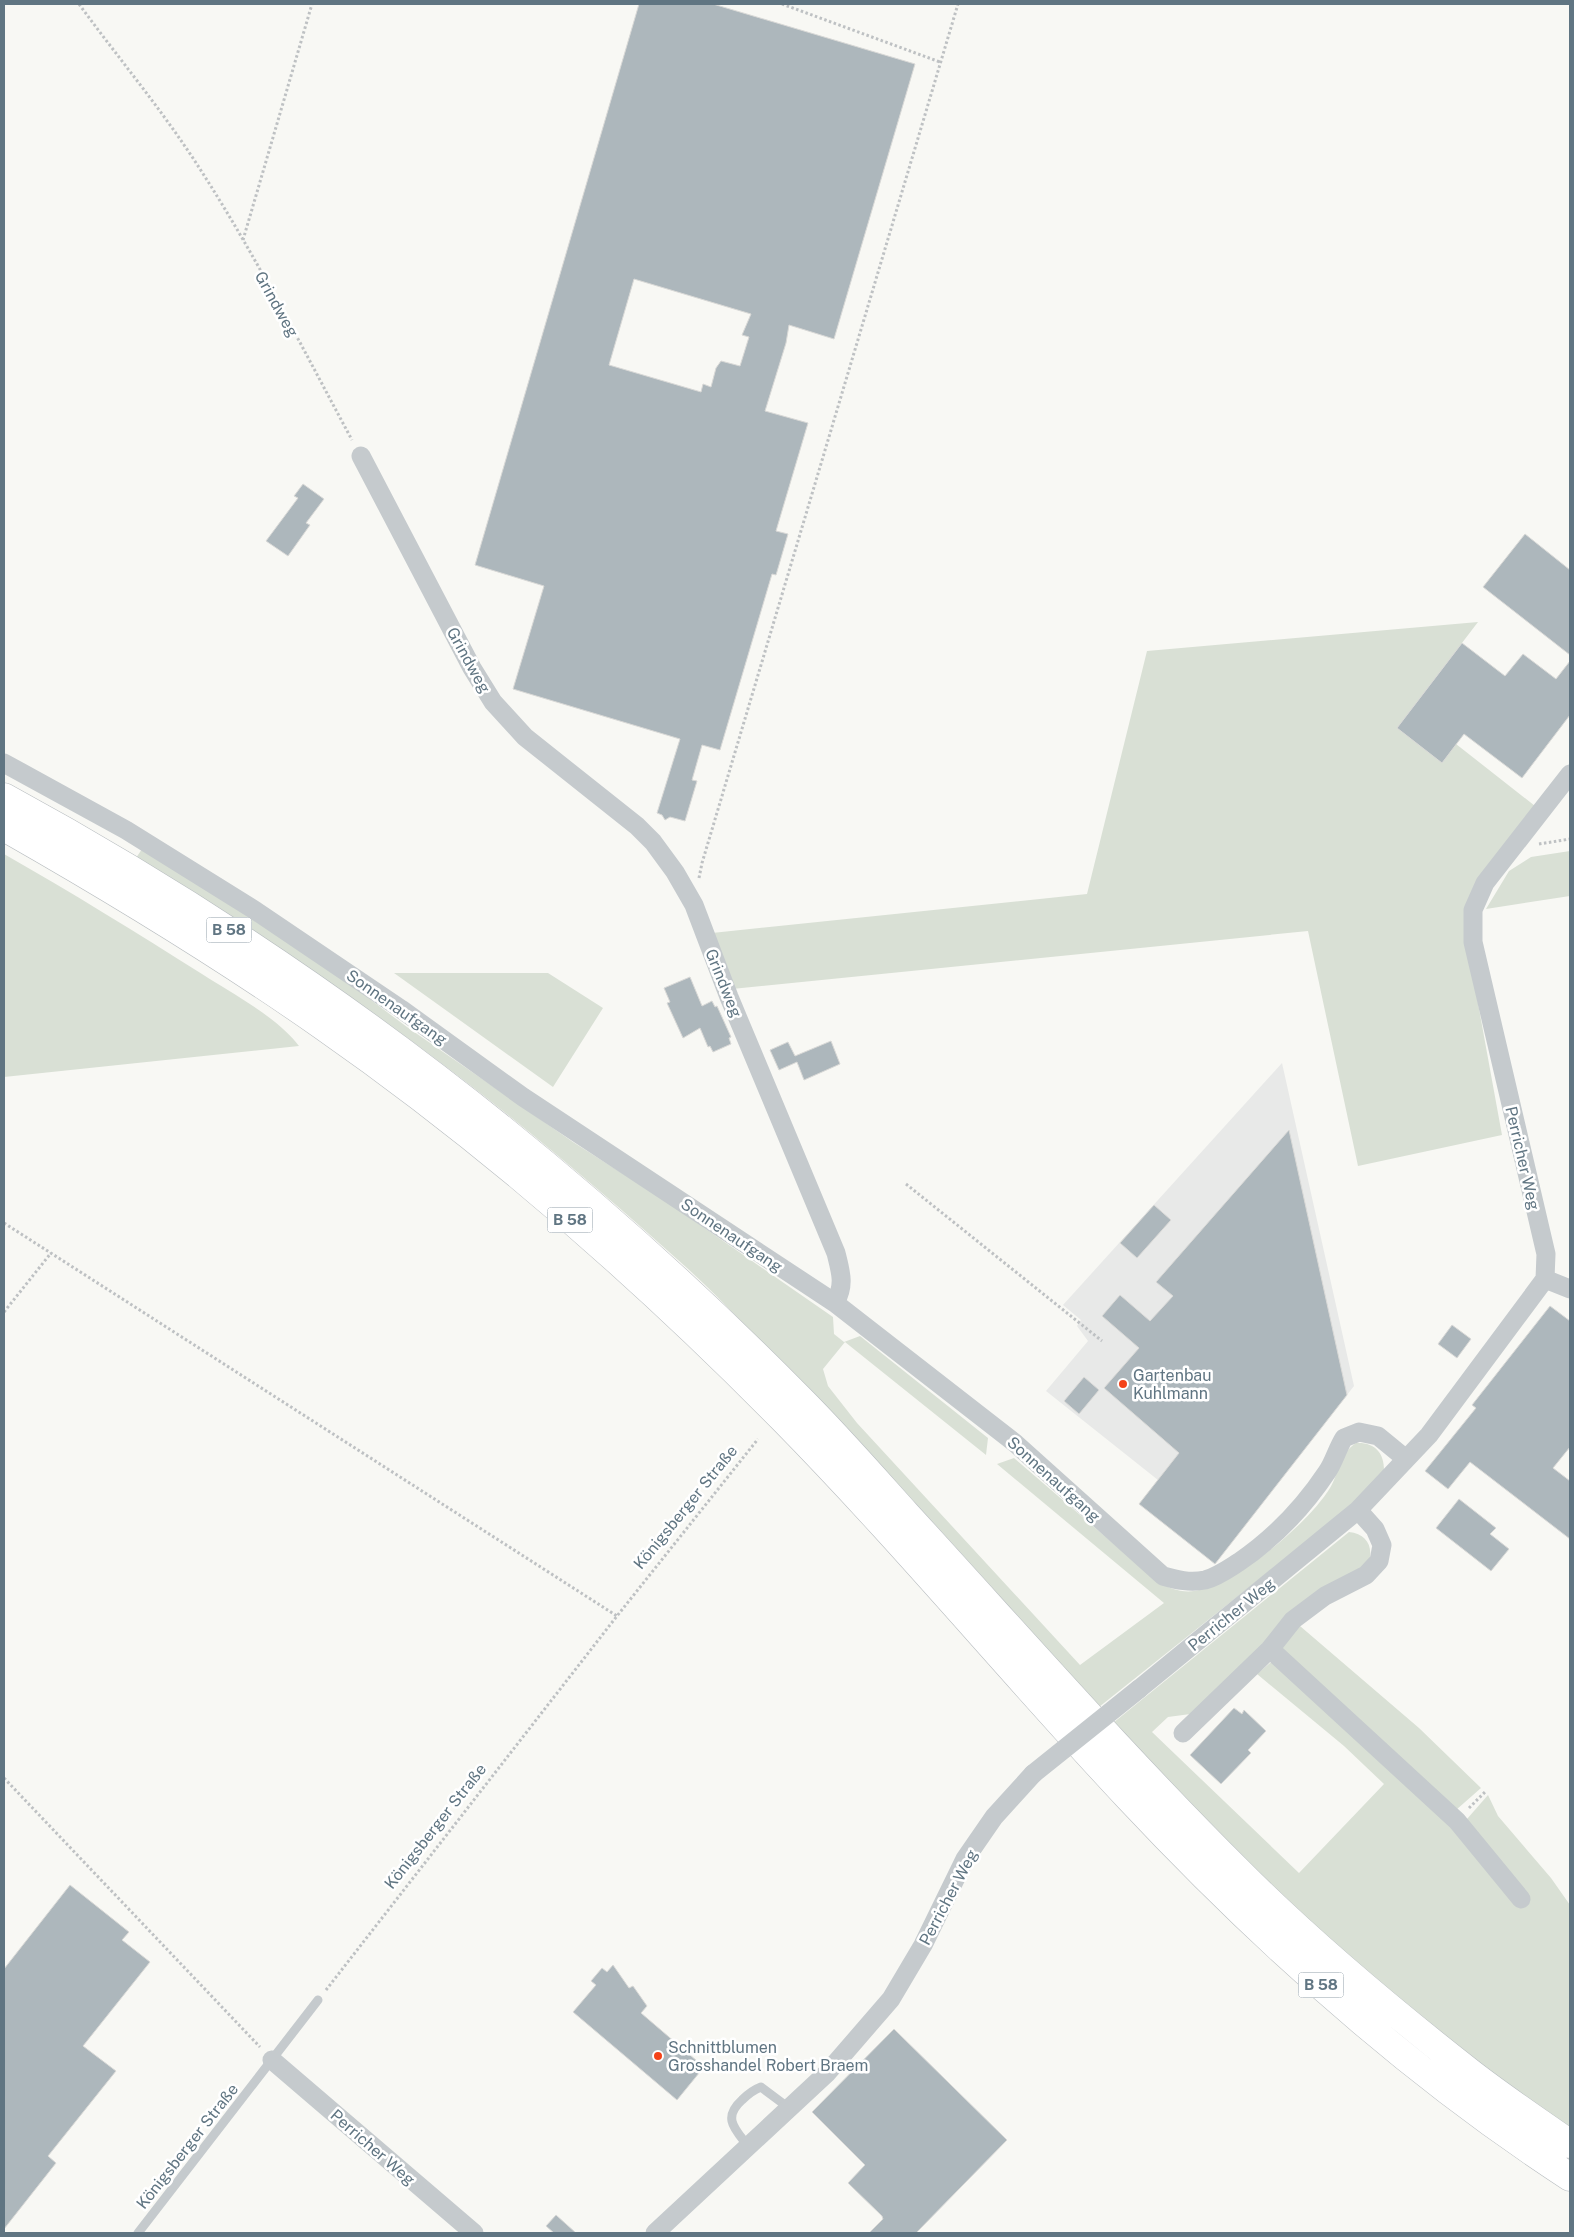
<svg xmlns="http://www.w3.org/2000/svg" width="1574" height="2237" font-family="'Public Sans',sans-serif">
<style>
.built{fill:#e8e9e8}
.green{fill:#d9e0d5}
.building{fill:#adb7bc;stroke:#d9d9d7;fill-rule:evenodd}
.lines{fill:none;stroke-linecap:round;stroke-linejoin:round}
.primary-casing{stroke:#b8bdc0;stroke-width:29}
.path{stroke:#bec1c3;stroke-width:3;stroke-dasharray:2.5 2.5;stroke-linecap:butt}
.service{stroke:#c5cacd;stroke-width:9}
.minor{stroke:#c5cacd;stroke-width:19}
.primary{stroke:#fff;stroke-width:28}
.minor-bridge{stroke:#c5cacd;stroke-width:19}
.poi-dot{fill:#f44218;stroke:#fff;stroke-width:2}
.labels{text-anchor:middle;stroke-width:5;stroke-linejoin:round;paint-order:stroke}
.shield{fill:#fff;stroke:#909ea8;stroke-width:1}
.shield-label{font-size:15px;font-weight:bold;fill:#607582}
.street-label{font-size:16px;fill:#607582;stroke:#fff}
.poi-label{font-size:16px;fill:#607582;stroke:#fff;text-anchor:start}
</style>
<rect width="100%" height="100%" fill="#f8f8f4"/>
<!-- built -->
<path class="built" d="M1282,1063L1354,1386L1347,1395L1158,1480L1046,1391L1088,1341L1077,1326L1081,1320L1063,1305Z"/>
<!-- green -->
<path class="green" d="M1478,622L1397,728L1442,763L1456,744L1535,806L1507,843L1467,943L1502,1135L1358,1166L1308,931L732,989L712,933L1087,894L1147,651Z
M142,849L199,884L343,979L407,1027L573,1142L664,1200L833,1317L834,1334L844,1342L860,1336L988,1438L986,1455L845,1342L823,1369L828,1386L857,1423L1080,1665L1164,1603L997,1464L1014,1458L1158,1582C1169,1588 1181,1593 1194,1591C1236,1584 1308,1524 1330,1488C1339,1473 1340,1453 1356,1443C1376,1442 1385,1454 1384,1473L1356,1502L1099,1707C992,1588 887,1468 774,1355C745,1326 717,1295 687,1268C593,1183 494,1100 391,1026C308,967 222,913 136,858Z
M1570,851V896L1486,909L1509,871L1531,857Z
M4,854C71,892 137,933 202,974C233,994 277,1017 299,1046L4,1077Z
M394,973H548L603,1008L553,1087Z
M1349,1532C1368,1534 1375,1549 1367,1566L1198,1713L1168,1717L1152,1732L1299,1873L1384,1784L1344,1746L1257,1674L1270,1663L1274,1662L1467,1819L1488,1795L1498,1816L1551,1878L1570,1905V2129C1452,2048 1341,1955 1238,1854C1195,1812 1154,1766 1113,1723Z
M1293,1620L1419,1728L1481,1788L1456,1810L1274,1644Z"/>
<!-- building -->
<path class="building" d="M639,4H713L915,64L834,339L789,325L786,343L765,411L808,423L776,531L788,534L776,575L772,574L720,750L702,745L692,780L697,781L685,821L670,817L665,820L662,815L657,813L680,739L513,689L544,586L475,565ZM634,279L751,314L742,335L749,337L740,366L721,361L716,368L711,387L703,384L701,392L609,365Z
M303,484L324,499L306,523L310,525L288,556L266,541L298,498L294,496Z
M1525,534L1570,570V655L1483,587Z
M1462,643L1505,676L1523,654L1556,679L1570,661V715L1522,778L1464,734L1442,763L1397,728Z
M690,977L702,1006L712,1001L715,1007L717,1006L731,1037L729,1038L731,1044L713,1052L710,1046L708,1047L700,1028L683,1038L667,1003L670,1002L664,988Z
M831,1041L840,1064L804,1080L797,1062L779,1070L770,1050L788,1042L795,1056Z
M1289,1130L1347,1395L1215,1564L1139,1504L1179,1453L1104,1388L1139,1348L1102,1316L1120,1295L1150,1321L1173,1296L1156,1282Z
M1154,1205L1171,1220L1137,1258L1120,1243Z
M1550,1306L1570,1321V1447L1553,1468L1570,1481V1539L1470,1462L1448,1489L1425,1471L1476,1408L1472,1405Z
M1452,1325L1471,1339L1457,1358L1438,1344Z
M1084,1377L1099,1390L1079,1414L1064,1401Z
M1459,1499L1496,1528L1490,1534L1509,1549L1491,1571L1436,1528Z
M1234,1708L1242,1714L1244,1710L1266,1731L1248,1750L1251,1753L1221,1784L1190,1755Z
M70,1885L129,1932L122,1940L150,1962L83,2046L116,2071L48,2156L56,2163L4,2229V1969Z
M613,1965L629,1988L633,1986L647,2006L641,2013L704,2067L677,2100L573,2012L596,1985L591,1981L602,1968L607,1972Z
M894,2029L1007,2140L916,2233H869L883,2219L882,2216L848,2183L865,2165L812,2112Z
M556,2215L576,2233H554L546,2226Z"/>
<g class="lines">
<!-- primary casing -->
<g class="primary-casing">
<path id="primary" d="M4,797C299,957 565,1161 800,1399C837,1436 871,1475 906,1514C1016,1634 1124,1758 1240,1873C1311,1944 1389,2009 1468,2071C1501,2097 1536,2120 1570,2144
M4,827C113,889 220,954 323,1026C488,1141 641,1275 783,1419C902,1540 1011,1672 1128,1797C1260,1938 1407,2071 1570,2177"/>
</g>
<!-- path -->
<path class="path" d="M79,4C119,59 163,111 200,169C256,256 303,349 352,440
M782,4L940,62
M243,240L312,4
M1539,844L1570,839
M699,878L702,863L958,4
M906,1184L1102,1341
M4,1223L617,1616
M4,1312L51,1253
M4,1778L260,2047
M1469,1808L1485,1792
M326,1990L617,1616L758,1439"/>
<!-- service -->
<path class="service" d="M748,2146C735,2129 722,2118 742,2100C748,2094 753,2090 761,2087L789,2108
M138,2233L318,2000"/>
<!-- minor -->
<path class="minor" d="M361,456L472,668L493,702L525,737L637,826L653,842L675,872L694,905L729,997L836,1253C841,1273 845,1285 835,1303
M4,763L126,830L256,911L401,1009L523,1097L835,1303L1015,1443L1163,1576C1177,1580 1190,1583 1205,1580C1217,1577 1228,1569 1239,1562C1274,1538 1303,1508 1327,1472C1334,1462 1337,1449 1344,1438L1359,1432L1378,1436L1406,1459
M1545,1279L1570,1289
M1270,1649L1457,1821L1521,1899
M1139,1689L1358,1510
M1183,1733L1270,1649L1293,1620L1325,1596L1366,1575L1379,1561L1382,1545L1375,1529L1358,1510L1429,1435L1545,1279L1546,1254L1473,942V910L1485,883L1570,774
M272,2060L474,2233
M655,2233L827,2073L891,1999L923,1945L965,1859L994,1817L1033,1774"/>
<!-- primary -->
<use href="#primary" class="primary"/>
<!-- minor-bridge -->
<path class="minor-bridge" d="M1033,1774L1139,1689"/>
</g>
<!-- markers -->
<g class="poi-dot">
<circle cx="1123" cy="1384" r="5"/>
<circle cx="658" cy="2056" r="5"/>
</g>
<g class="labels">
<!-- shield labels -->
<g class="shield">
<rect x="206.5" y="917.5" width="45" height="25" rx="4"/>
<rect x="547.5" y="1207.5" width="45" height="25" rx="4"/>
<rect x="1298.5" y="1972.5" width="45" height="25" rx="4"/>
</g>
<g class="shield-label">
<text x="229" y="935">B 58</text>
<text x="570" y="1225">B 58</text>
<text x="1321" y="1990">B 58</text>
</g>
<!-- street labels -->
<g class="street-label">
<text transform="translate(277 304) rotate(61)" y="6">Grindweg</text>
<text transform="translate(469 660) rotate(61)" y="6">Grindweg</text>
<text transform="translate(724 983) rotate(68)" y="6">Grindweg</text>
<text transform="translate(397 1007) rotate(35)" y="6">Sonnenaufgang</text>
<text transform="translate(1523 1158) rotate(77)" y="6">Perricher Weg</text>
<text transform="translate(732 1235) rotate(34)" y="6">Sonnenaufgang</text>
<text transform="translate(1054 1479) rotate(42)" y="6">Sonnenaufgang</text>
<text transform="translate(685 1507) rotate(-51)" y="6">Königsberger Straße</text>
<text transform="translate(1231 1614) rotate(-39)" y="6">Perricher Weg</text>
<text transform="translate(435 1826) rotate(-52)" y="6">Königsberger Straße</text>
<text transform="translate(948 1897) rotate(-62)" y="6">Perricher Weg</text>
<text transform="translate(187 2146) rotate(-52)" y="6">Königsberger Straße</text>
<text transform="translate(373 2147) rotate(41)" y="6">Perricher Weg</text>
</g>
<!-- poi labels -->
<g class="poi-label">
<text x="1133" y="1381">Gartenbau<tspan x="1133" dy="18">Kuhlmann</tspan></text>
<text x="668" y="2053">Schnittblumen<tspan x="668" dy="18">Grosshandel Robert Braem</tspan></text>
</g>
</g>
<!-- border -->
<rect width="1574" height="2237" fill="none" stroke="#607582" stroke-width="10"/>
</svg>
